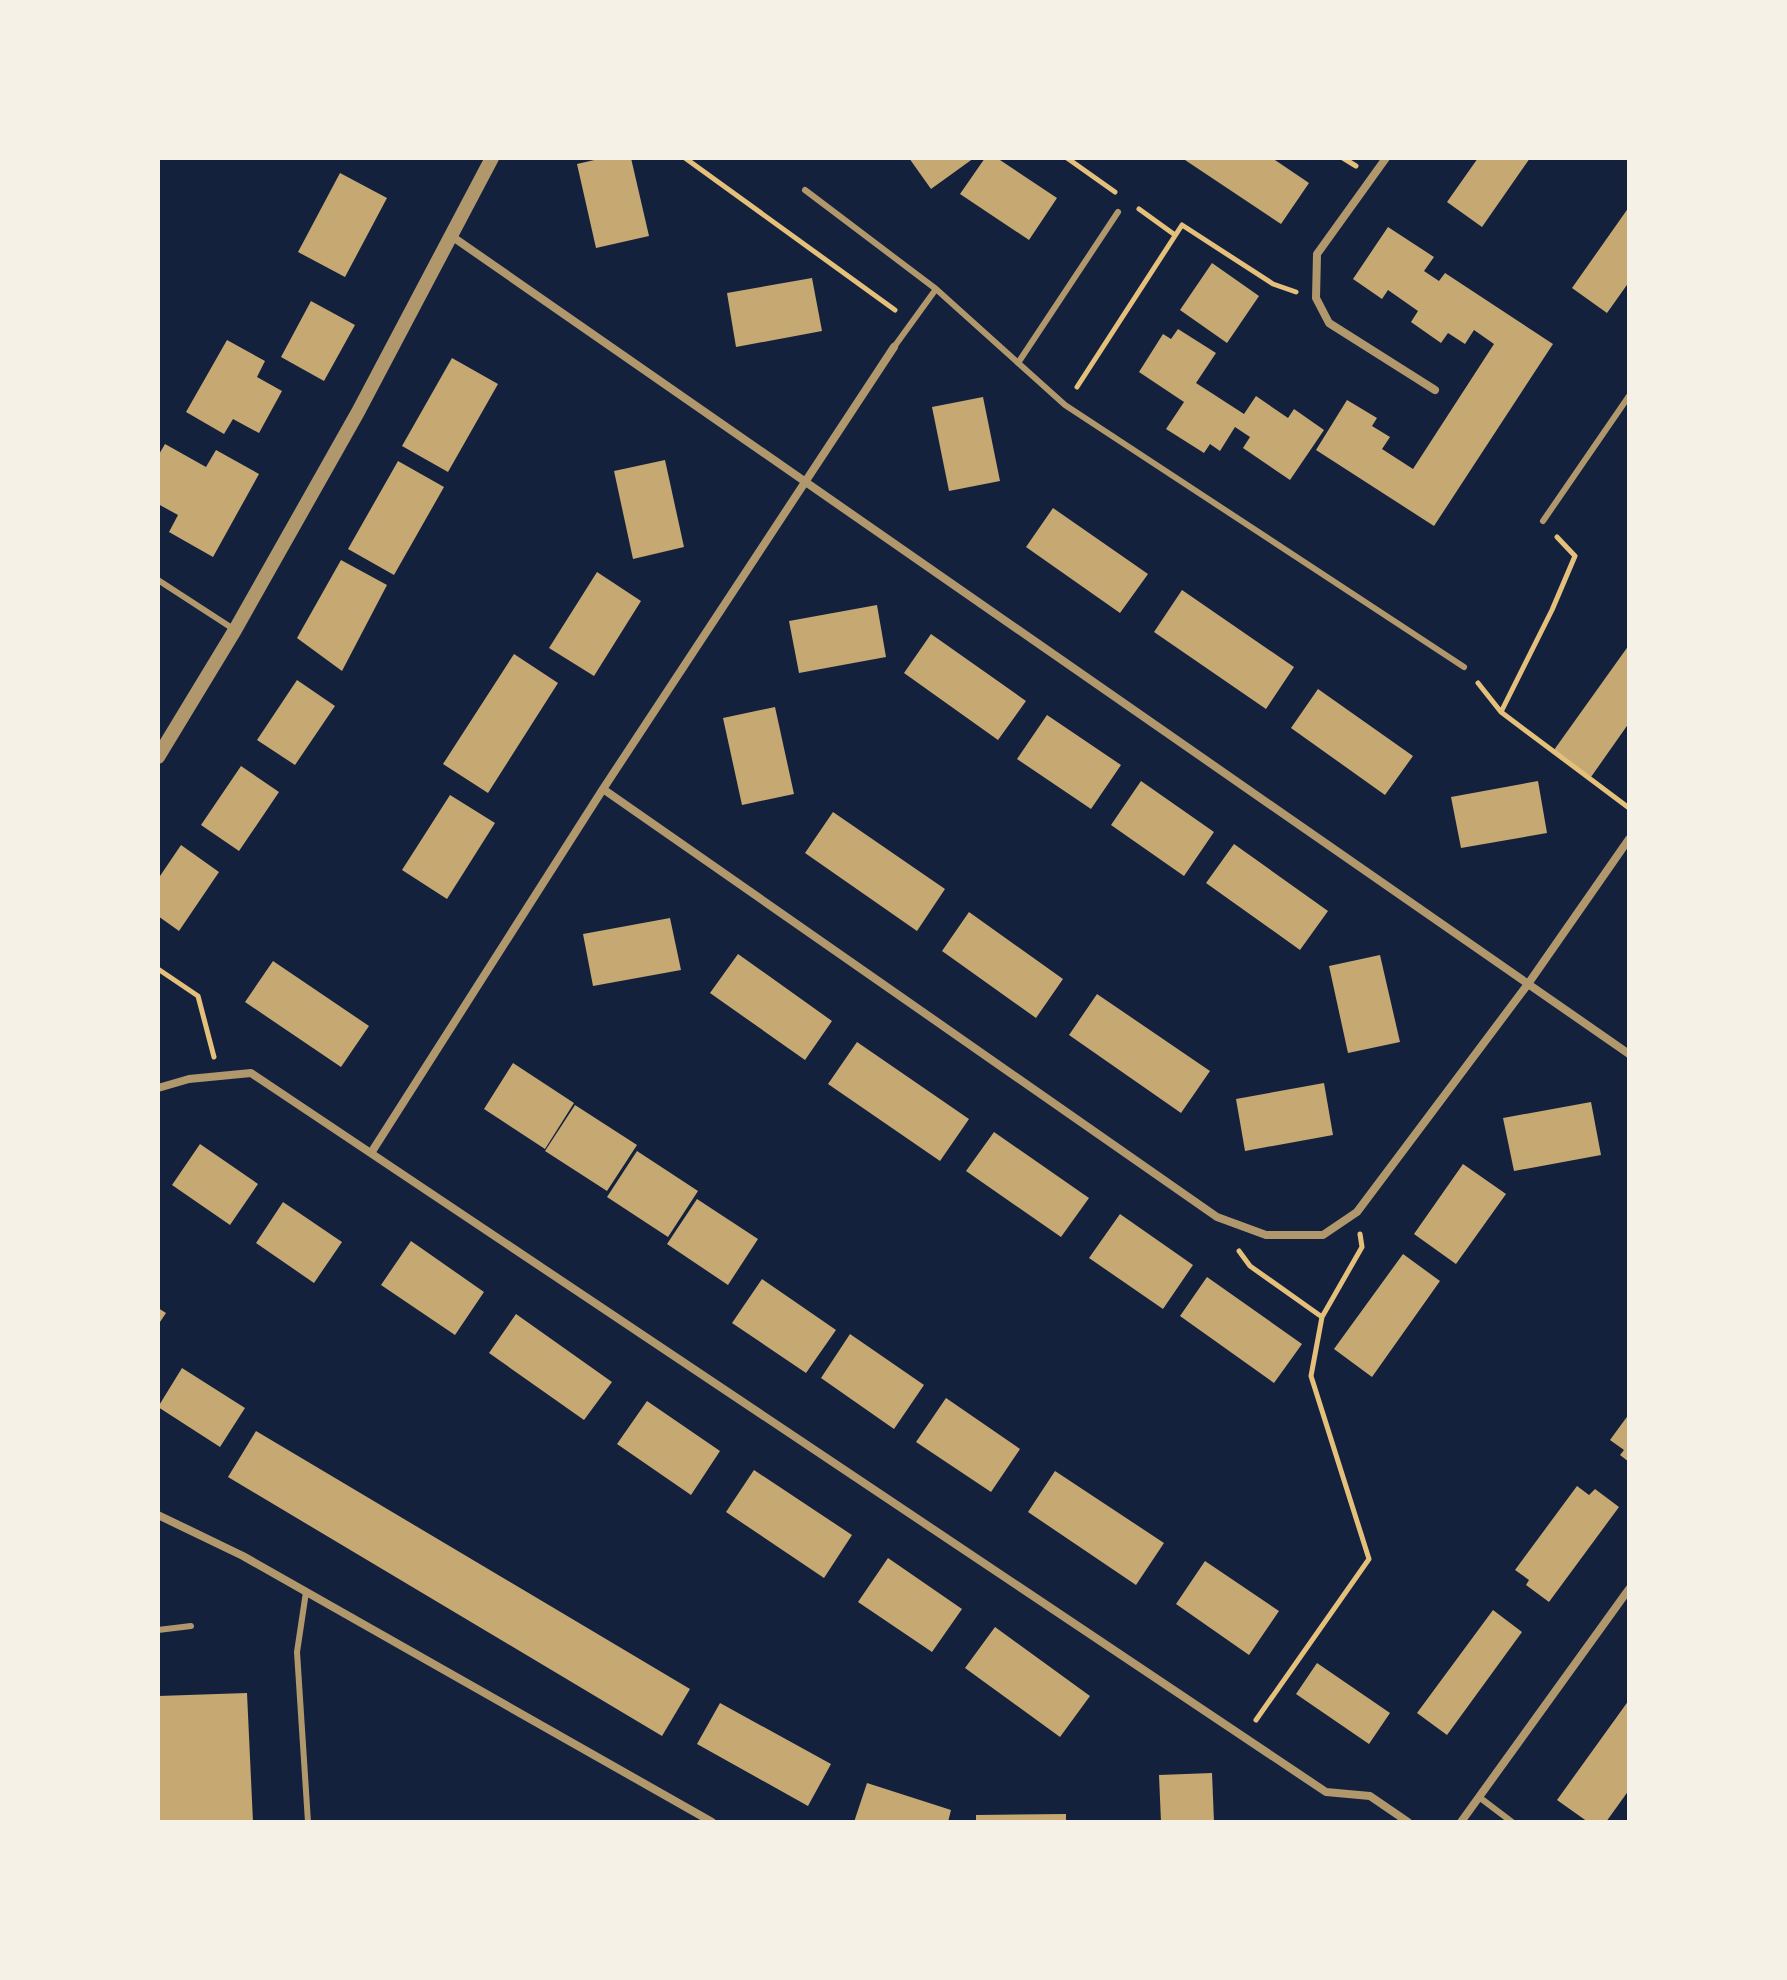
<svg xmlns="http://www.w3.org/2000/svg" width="1787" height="1980" font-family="Lato,sans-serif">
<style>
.building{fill:#c6a872}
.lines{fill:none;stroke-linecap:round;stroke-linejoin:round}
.path{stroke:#e5c07b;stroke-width:5}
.service{stroke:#b1986c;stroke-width:6}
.minor{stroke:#b1986c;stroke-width:8}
.tertiary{stroke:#b1986c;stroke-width:14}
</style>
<rect width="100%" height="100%" fill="#14213d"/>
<!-- building -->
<path class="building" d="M603,158H631L649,236L596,248L577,164Z
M909,158H974L931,189Z
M985,158H997L1057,198L1029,240L960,194Z
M1182,158H1272L1309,183L1281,224Z
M1478,158H1530L1482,227L1447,202Z
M340,173L387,198L345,277L298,252Z
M1629,207V282L1607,313L1572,288Z
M1388,227L1434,257L1424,271L1439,281L1445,273L1553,344L1434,526L1316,450L1347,400L1377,418L1372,426L1390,437L1382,449L1413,469L1494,344L1474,330L1465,344L1448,333L1441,343L1411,322L1418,311L1388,290L1382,299L1353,279Z
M1212,263L1259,296L1227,343L1180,310Z
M812,278L822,331L736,347L727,293Z
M311,301L355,325L324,381L281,357Z
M1178,329L1216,353L1196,383L1244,414L1256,396L1288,418L1294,409L1324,430L1290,480L1243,448L1250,437L1235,427L1220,451L1210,444L1204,453L1166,429L1184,402L1139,372L1163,334L1171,339Z
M227,340L265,361L257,377L282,391L259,433L233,419L224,434L186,412Z
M452,358L498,384L448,472L402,446Z
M983,397L1000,481L949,491L932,407Z
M165,444L206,467L216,450L259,474L213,557L169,532L178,515L158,504V456Z
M665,460L684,547L633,559L614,471Z
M398,461L444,487L394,575L348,549Z
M1053,508L1148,574L1120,613L1026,547Z
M341,560L387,585L342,671L297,638Z
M597,572L641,601L594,676L549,648Z
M1182,590L1294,667L1266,709L1154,632Z
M877,605L886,657L799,673L789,621Z
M931,634L1026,701L998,740L904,673Z
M1629,645V723L1591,777L1554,750Z
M514,654L558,683L488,793L443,764Z
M297,680L335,706L295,765L257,740Z
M1318,689L1413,756L1385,795L1291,728Z
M775,707L794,794L742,805L723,718Z
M1047,715L1121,765L1091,809L1017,759Z
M241,766L279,792L239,851L201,825Z
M1141,781L1214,832L1184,876L1111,825Z
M1538,781L1547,833L1461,848L1451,797Z
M450,795L495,823L447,899L402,870Z
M833,812L945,889L917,931L805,853Z
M1234,844L1328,911L1300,950L1206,883Z
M181,845L219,872L179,931L158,916V879Z
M969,912L1063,979L1036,1018L942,951Z
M670,918L681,970L593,986L583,934Z
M738,954L832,1021L805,1060L710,993Z
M1380,955L1400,1042L1348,1053L1329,966Z
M273,961L369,1026L341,1067L245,1002Z
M1097,994L1210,1071L1181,1113L1069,1035Z
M857,1042L969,1119L940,1161L828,1084Z
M513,1063L574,1103L545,1149L484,1109Z
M1324,1083L1333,1135L1245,1151L1236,1099Z
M1591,1102L1601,1155L1514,1171L1503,1118Z
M575,1105L637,1145L607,1191L545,1151Z
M994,1132L1089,1198L1061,1237L966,1171Z
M200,1144L258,1184L230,1225L172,1185Z
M637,1151L698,1191L668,1237L607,1197Z
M1463,1164L1506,1194L1456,1264L1414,1234Z
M697,1199L758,1239L728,1285L667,1244Z
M283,1202L342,1242L314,1283L256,1243Z
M1120,1214L1193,1265L1163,1309L1089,1258Z
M411,1241L484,1292L455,1335L381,1285Z
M1403,1254L1440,1281L1372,1377L1334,1349Z
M1207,1277L1302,1344L1274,1383L1180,1316Z
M762,1279L836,1330L806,1373L732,1323Z
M158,1308L166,1313L158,1325Z
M516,1314L612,1382L584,1420L489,1353Z
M850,1334L924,1385L894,1429L821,1378Z
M182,1368L245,1408L220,1447L158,1407Z
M946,1398L1020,1449L991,1492L916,1442Z
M647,1401L720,1451L691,1495L617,1444Z
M1629,1414V1462L1620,1455L1624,1450L1610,1440Z
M256,1431L690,1689L662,1736L228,1477Z
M754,1470L852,1535L824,1578L726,1512Z
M1055,1471L1164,1543L1136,1585L1028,1512Z
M1577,1486L1589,1495L1595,1489L1619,1507L1549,1602L1526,1585L1529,1580L1515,1570Z
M888,1558L962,1609L932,1652L858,1602Z
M1205,1561L1279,1611L1249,1655L1176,1604Z
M1493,1610L1522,1632L1447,1735L1417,1713Z
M995,1627L1090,1696L1060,1737L965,1668Z
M1317,1663L1390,1713L1369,1744L1296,1694Z
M247,1693L253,1822H158V1696Z
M1629,1700V1790L1606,1822H1588L1557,1800Z
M720,1703L831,1764L808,1806L697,1744Z
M1212,1773L1214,1822H1161L1159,1775Z
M867,1783L951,1810L948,1822H854Z
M1066,1814V1822H976V1815Z"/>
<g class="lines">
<!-- path -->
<path class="path" d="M685,158L895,310
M1067,158L1115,192
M1343,158L1356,166
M1139,209L1175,235
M1077,387L1182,225L1273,284L1296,292
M1478,683L1501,712L1629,808
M1501,712L1552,610L1575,556L1557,537
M158,969L198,996L214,1057
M1239,1251L1250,1266L1322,1317
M1256,1720L1369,1559L1311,1376L1322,1317L1362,1247L1360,1234"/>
<!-- service -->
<path class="service" d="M805,190L936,289
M894,347L936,289L1065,405L1464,667
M1018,363L1118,212
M1543,521L1629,396
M158,580L235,630
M306,1592L297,1652L308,1822
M158,1630L191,1626
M1479,1797L1512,1822"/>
<!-- minor -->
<path class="minor" d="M1386,158L1317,254L1316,298L1329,323L1435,390
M450,235L1629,1054
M603,789L1217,1217L1266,1235H1323L1357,1212L1528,984L1629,839
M158,1088L189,1079L251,1073L1326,1792L1370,1796L1408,1822
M371,1153L603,789L894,347
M158,1515L243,1556L712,1822
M1461,1822L1629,1589"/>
<!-- tertiary -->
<path class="tertiary" d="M158,757L235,630L358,412L492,158"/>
</g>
<!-- border -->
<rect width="1787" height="1980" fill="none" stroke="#f6f1e7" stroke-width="320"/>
</svg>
